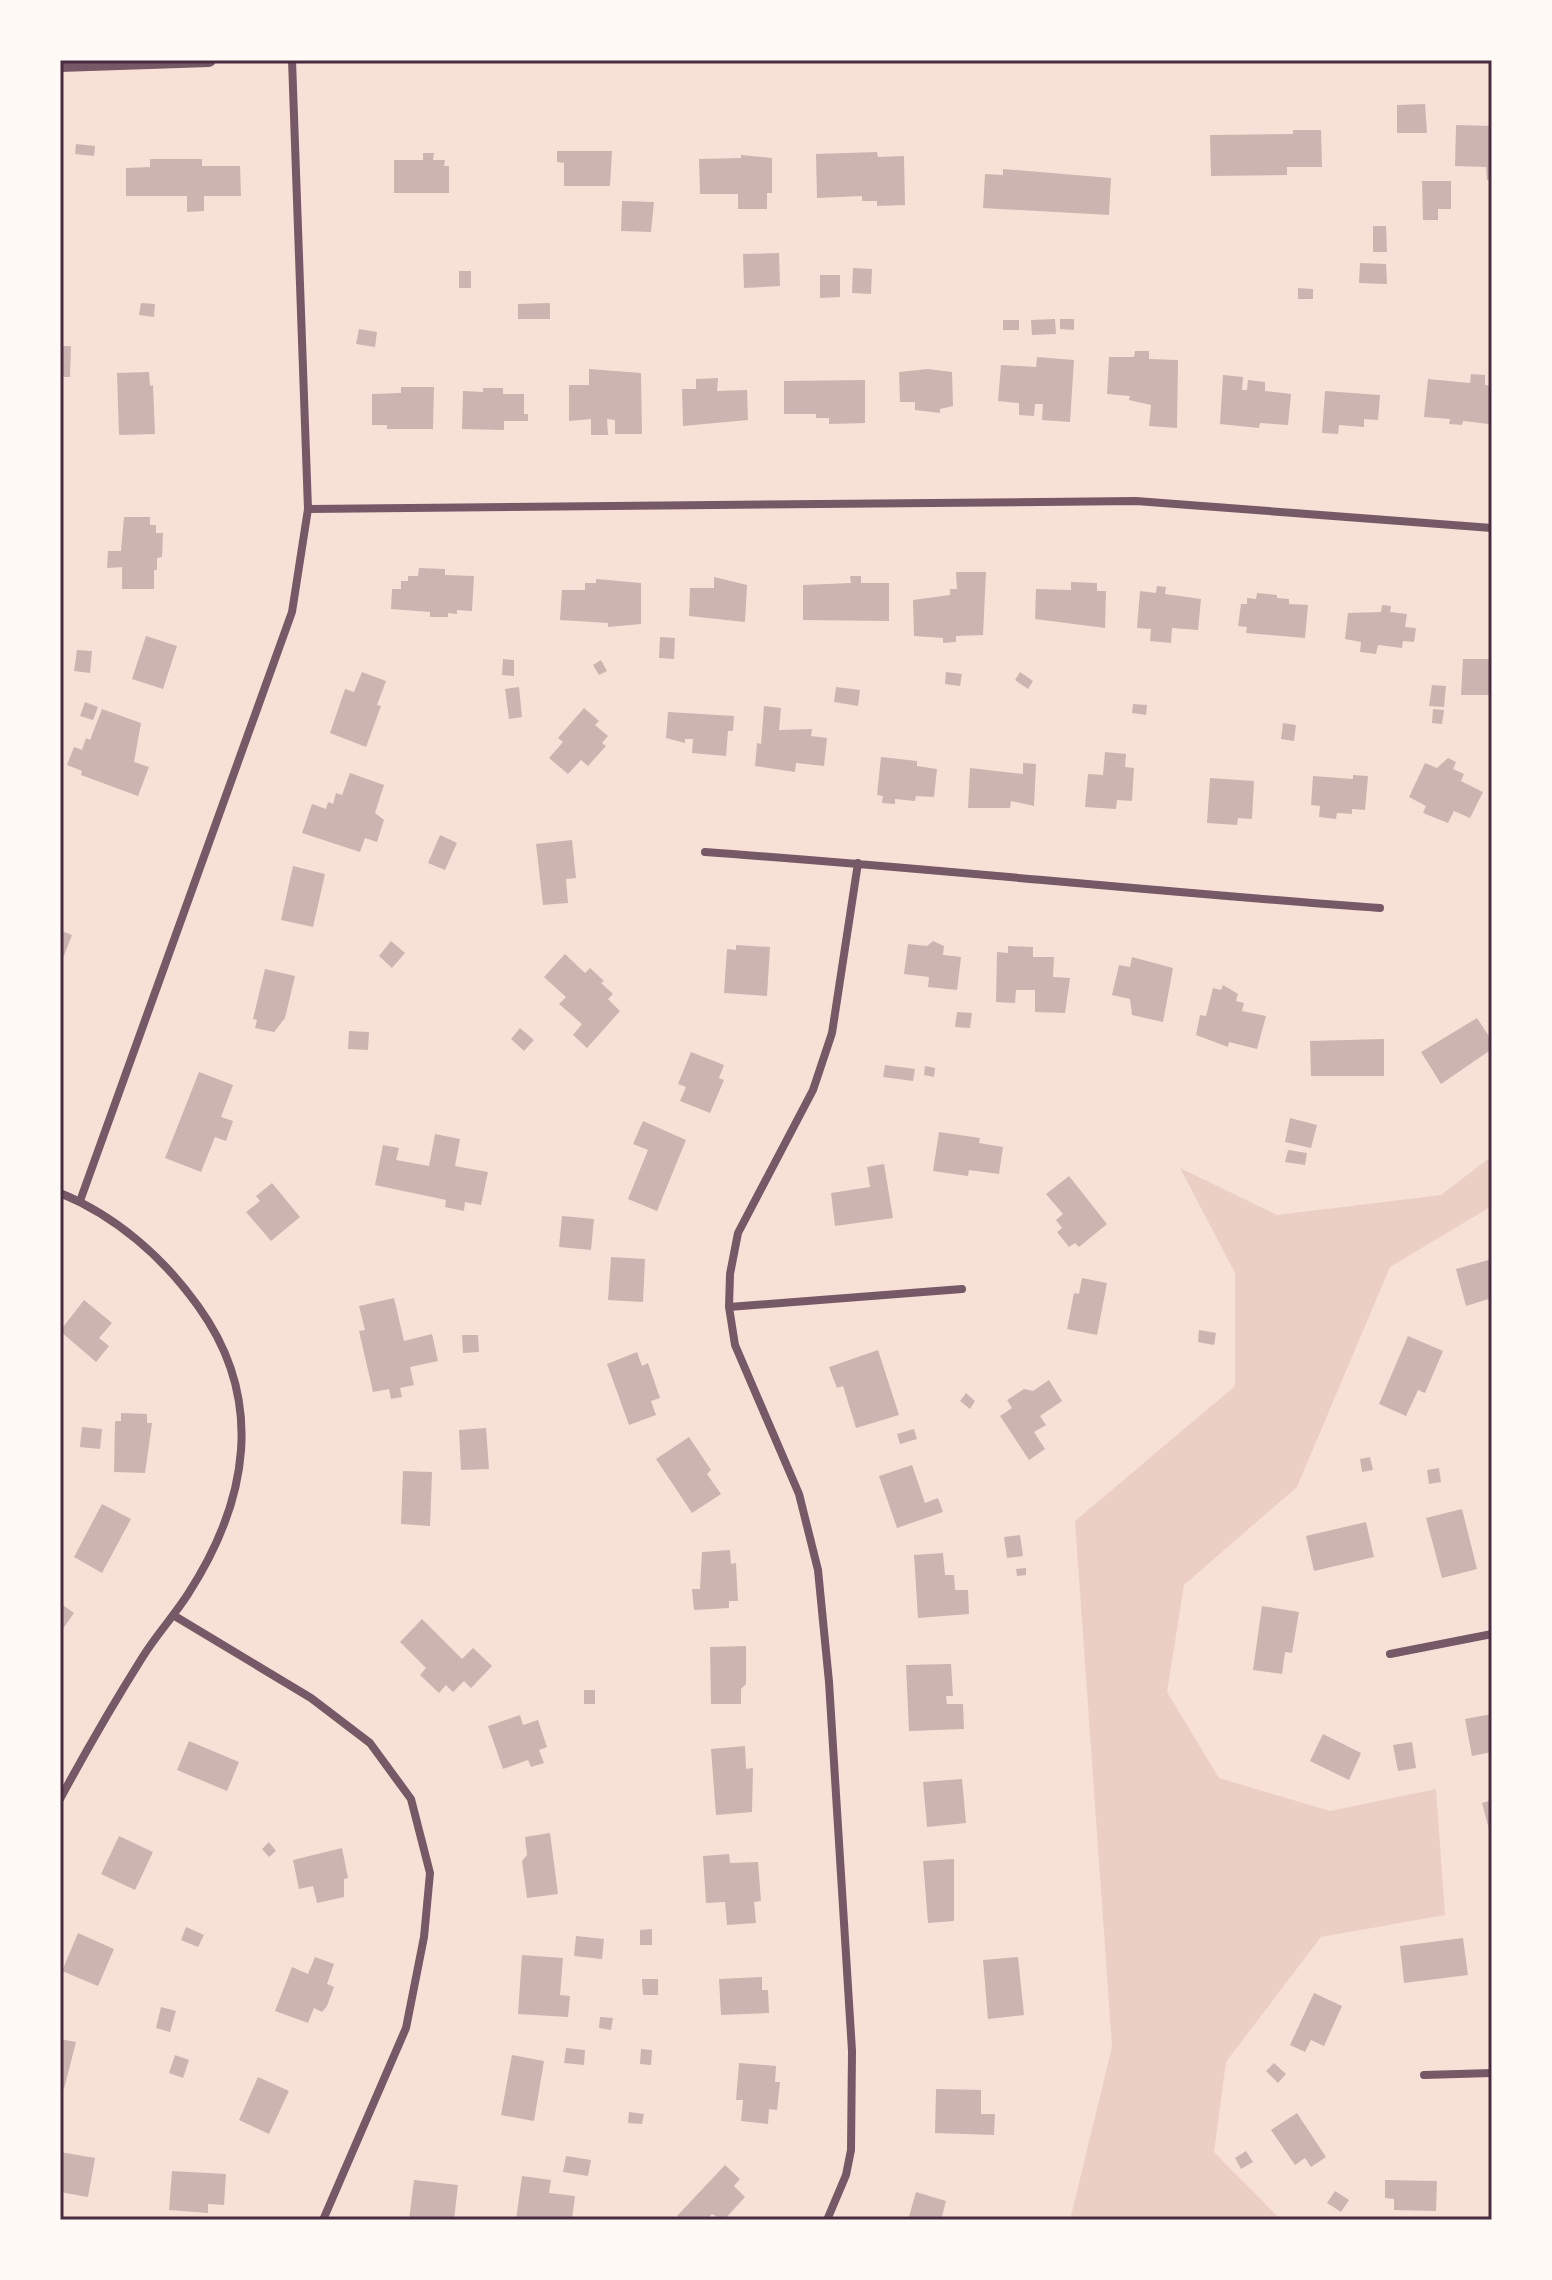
<svg xmlns="http://www.w3.org/2000/svg" width="1552" height="2280" font-family="'Crimson Pro',serif">
<style>
.green{fill:#ebcfc5}
.building{fill:#ccb4b1}
.lines{fill:none;stroke-linecap:round;stroke-linejoin:round}
.minor{stroke:#755966;stroke-width:8}
.tertiary{stroke:#755966;stroke-width:14}
.neatline{fill:none;stroke:#4a2c40;stroke-width:3}
</style>
<rect width="100%" height="100%" fill="#f7e1d7"/>
<!-- green -->
<path class="green" d="M1492,1156V1206L1390,1267L1297,1487L1184,1585L1167,1692L1219,1778L1330,1811L1436,1789L1445,1915L1321,1937L1226,2062L1214,2152L1281,2220H1070L1112,2047L1075,1521L1235,1386V1273L1180,1168L1277,1215L1441,1195Z"/>
<!-- building -->
<path class="building" d="M1425,104L1427,133H1397V105Z
M1456,125L1492,126V180H1487L1486,167L1455,166Z
M1293,130H1321L1322,167H1287V175L1211,176L1210,135L1293,134Z
M76,144L95,146L94,156L75,154Z
M557,151H612L610,186H564V163L557,162Z
M877,152L878,157L904,156L905,205L877,206V201H862V196L817,198L816,154Z
M423,153H434L433,160H445L444,166H449V193H394V160H423Z
M741,155L772,158V193H767V209H738V194H700L699,159L741,158Z
M150,159H202V166H240L241,196H204V211L187,212V196H126V168L150,167Z
M1003,169L1111,178L1109,215L983,208L985,174L1003,175Z
M1422,181H1451V209H1438V220H1423Z
M622,201L654,202L651,232L621,231Z
M1373,226H1386L1387,252H1373Z
M779,253L780,286L744,288L743,254Z
M1360,263L1386,264L1387,284L1359,283Z
M853,268L872,269L871,294L852,293Z
M459,271H471V288H459Z
M820,275H840V297L820,298Z
M1298,288L1313,289V299H1298Z
M141,303L155,304L154,317L139,315Z
M550,303V319H518V304Z
M1055,319L1056,334L1032,335L1031,320Z
M1060,319H1074V330L1060,329Z
M1003,320H1019V330H1003Z
M359,329L377,332L375,347L356,344Z
M60,346H71L70,377H60Z
M1135,351H1149V359L1178,360L1177,428L1149,426L1151,405L1129,400L1130,396L1107,394L1109,357H1134Z
M1037,357L1074,360L1070,422L1042,420L1043,404H1035L1034,416L1019,415V403L998,401L1001,365L1036,367Z
M589,369L641,373L642,434H615V420L607,419L608,435H591V419L569,421V385H589Z
M928,369L952,372L953,406L940,409V413L915,410V402H900L899,372Z
M149,372L150,386L153,385L155,434L119,435L117,373Z
M1471,374L1485,375V385L1492,386V420L1489,424L1463,421L1462,425L1449,424L1450,419L1424,417L1428,379L1470,383Z
M1223,375L1243,377L1242,390H1247L1248,380L1265,382V391L1291,394L1288,425L1260,423L1259,428L1220,424Z
M718,378L717,391L747,390L748,420L683,426L682,389H696V379Z
M865,380V423L829,424V418H816V414H784V381Z
M401,387H434L433,429H387V425H372V394L401,393Z
M483,388H503V394H524V414H528V421H504V430L462,429L463,391L483,392Z
M1325,391L1380,395L1378,420L1364,419V427L1339,425L1338,434L1322,433Z
M124,517H150V525H156V533H163L162,557L157,558V570H154V589H122V567L107,568L108,551H121Z
M419,568L445,569V575L474,576L472,611L457,610V614L448,613V617H430V612L391,609L392,589H401V581H408V576H418Z
M956,572H986L983,635L956,636V642L943,643V638L914,636L913,600L950,595V589H957Z
M850,576H861V583H889V621L803,620V585L851,583Z
M714,577L747,585L745,622L689,616L690,588H714Z
M596,579L641,583V624L608,627V623L560,620L562,590H585V583H596Z
M1071,582L1097,583V591H1106L1105,628L1035,619L1036,589L1071,590Z
M1157,586L1166,587L1165,594L1201,599L1198,630L1172,628L1171,643L1150,641L1151,629L1137,628L1140,591L1156,593Z
M1257,593L1277,595V598L1289,599V604L1308,605L1305,638L1246,633L1247,627L1238,626L1241,604H1247V598L1256,599Z
M1382,605L1391,606L1390,612L1407,614L1405,627L1416,628L1414,642L1403,641L1402,648L1378,645L1376,654L1360,652L1361,642L1345,639L1348,613L1381,612Z
M146,636L177,646L163,689L132,679Z
M660,637L675,638L674,659L659,658Z
M77,650L92,651L90,673L74,671Z
M503,659L514,660V676L502,675Z
M1463,659H1492V695H1461Z
M601,660L607,671L599,675L593,665Z
M362,672L386,681L377,705L381,706L366,747L330,733L345,689L354,692Z
M946,672L962,674L960,686L945,684Z
M1020,672L1033,681L1028,689L1015,680Z
M1432,685L1446,686L1444,707L1429,706Z
M519,687L522,717L509,719L505,689Z
M836,687L860,690L858,706L834,702Z
M85,702L98,707L93,720L80,716Z
M1133,704L1147,705L1146,715L1132,713Z
M764,706L781,708L779,730L812,729L811,736L827,738L824,766L796,763L795,772L755,766L757,743L761,744Z
M584,708L599,721L595,725L608,736L602,743L606,746L588,766L581,760L568,774L549,758L563,742L558,738Z
M102,709L141,723L134,762L149,767L138,796L81,775L82,771L67,765L74,747L82,750L86,738L90,740Z
M1433,709L1444,710L1442,724L1432,723Z
M668,712L734,716L733,731H728L726,756L692,753L693,739H685V743L666,738Z
M1283,723L1296,725L1294,741L1281,739Z
M1105,752L1126,754L1125,767L1134,768L1132,801L1117,800L1116,809L1085,807L1088,774L1103,775Z
M881,757L917,761V766L937,769L934,797L916,796L915,801L895,799V804L882,803L883,796L877,795Z
M1448,758L1456,762L1453,769L1464,774L1461,781L1483,792L1470,818L1454,811L1448,823L1423,813L1426,806L1409,797L1425,763L1437,768Z
M1023,763L1036,764L1034,806L1011,801L1010,808H968L970,768L1023,774Z
M350,773L384,785L375,813L384,820L377,842L365,838L360,852L302,833L312,804L326,809L328,802L333,804L336,793L342,795Z
M1353,775L1368,776L1365,810L1352,809V814L1337,813L1336,819L1319,817L1320,806L1311,805L1313,776L1353,779Z
M1210,778L1254,781L1252,819L1238,818L1237,825L1207,823Z
M440,835L457,843L445,870L428,863Z
M572,840L576,878L566,879L568,903L543,905L536,844Z
M293,866L325,874L313,927L281,920Z
M60,930L72,935L62,961H60Z
M391,941L405,953L392,968L379,956Z
M933,941L944,946L943,955L961,957L957,990L928,987L929,977L904,974L908,944L927,946Z
M736,945L770,947L767,996L724,993L727,949L736,950Z
M1008,946L1033,947V957H1054L1053,977L1070,978L1065,1013L1035,1012V990H1016L1015,1003L996,1002L997,952L1008,953Z
M565,954L585,973L590,968L604,981L601,983L613,994L608,999L620,1011L587,1048L573,1035L582,1024L559,1004L566,997L544,977Z
M1132,957L1173,968L1163,1022L1132,1015L1130,999L1112,995L1119,965L1130,967Z
M265,969L295,976L285,1018L274,1032L255,1028L257,1020L253,1019Z
M1223,985L1238,994L1236,1001L1244,1003L1242,1011L1266,1016L1257,1049L1229,1042L1228,1047L1196,1035L1200,1015L1206,1016L1213,988L1221,990Z
M957,1012L972,1013L970,1028L955,1027Z
M1477,1018L1492,1041V1049L1441,1084L1421,1052Z
M520,1028L534,1040L524,1051L511,1039Z
M349,1031L369,1032L368,1050L348,1049Z
M1384,1039V1076H1311L1310,1041Z
M691,1052L724,1065L719,1078L724,1080L710,1113L680,1101L686,1087L678,1084Z
M885,1065L915,1069L913,1081L883,1077Z
M925,1066L935,1068L934,1077L924,1075Z
M199,1072L233,1085L221,1117L233,1121L226,1141L215,1137L201,1172L165,1158Z
M1290,1118L1317,1125L1311,1148L1285,1142Z
M643,1121L686,1140L657,1211L628,1199L648,1150L633,1144Z
M939,1132L980,1138L979,1143L1003,1147L999,1174L969,1170L968,1176L933,1171Z
M435,1134L460,1139L455,1166L488,1172L481,1205L465,1202L464,1211L445,1207L446,1200L375,1185L383,1145L399,1148L396,1160L429,1166Z
M1288,1150L1307,1153L1305,1165L1285,1162Z
M884,1164L893,1218L835,1226L831,1193L870,1187L867,1167Z
M1069,1176L1107,1224L1079,1247L1075,1243L1069,1247L1057,1232L1062,1228L1056,1220L1063,1214L1046,1194Z
M272,1183L300,1217L271,1241L246,1212L260,1201L256,1196Z
M562,1216L594,1219L591,1250L559,1247Z
M611,1257L645,1259L643,1302L608,1300Z
M1492,1259V1298L1466,1306L1456,1269Z
M1082,1278L1107,1283L1097,1335L1067,1329L1074,1293L1079,1294Z
M394,1298L404,1341L432,1334L438,1361L410,1367L414,1385L400,1388L402,1397L391,1399L389,1389L373,1392L359,1331L365,1330L359,1306Z
M84,1300L112,1323L99,1338L109,1346L96,1362L60,1331Z
M1199,1330L1216,1333L1214,1345L1198,1342Z
M462,1335H478L479,1352L463,1353Z
M1408,1336L1443,1351L1425,1393L1418,1390L1406,1416L1379,1404Z
M878,1350L899,1415L856,1428L843,1386L837,1388L829,1367Z
M637,1352L642,1366L648,1363L660,1398L651,1401L656,1415L629,1425L607,1364Z
M1049,1380L1062,1401L1040,1416L1046,1425L1034,1432L1045,1449L1029,1460L1000,1416L1012,1408L1007,1400L1024,1389L1033,1391Z
M966,1393L975,1401L970,1409L960,1401Z
M121,1413L147,1414V1423H152L145,1473L114,1472L115,1421H121Z
M82,1427L102,1429L100,1449L80,1447Z
M486,1428L489,1469L461,1470L459,1430Z
M914,1429L917,1439L900,1444L897,1434Z
M689,1437L711,1470L707,1474L721,1494L692,1513L656,1459Z
M1370,1457L1373,1470L1362,1472L1360,1459Z
M912,1465L925,1503L938,1498L943,1512L897,1528L879,1476Z
M1439,1468L1441,1482L1429,1484L1427,1470Z
M403,1471L432,1472L430,1526L401,1524Z
M102,1504L131,1519L102,1573L74,1557Z
M1462,1509L1477,1569L1442,1578L1426,1518Z
M1366,1522L1374,1557L1314,1571L1306,1536Z
M1020,1535L1023,1556L1007,1558L1004,1537Z
M730,1550L731,1564L736,1563L738,1601H729V1608L694,1610L692,1589H700L702,1552Z
M943,1553L945,1575H954L955,1590H968L969,1614L918,1618L914,1555Z
M1026,1568V1575L1017,1576L1016,1569Z
M60,1603L74,1613L60,1633Z
M1262,1606L1299,1612L1292,1653L1285,1652L1282,1674L1253,1670Z
M422,1619L462,1659L473,1648L492,1666L471,1688L464,1681L453,1692L446,1685L439,1693L420,1675L426,1668L400,1642Z
M746,1646V1684L741,1689V1704H711L710,1647Z
M951,1664L953,1696H946L947,1704H963L964,1729L909,1731L906,1665Z
M584,1690H595V1704H584Z
M1492,1714V1752L1472,1756L1465,1719Z
M520,1715L523,1725L538,1720L547,1747L539,1750L544,1763L531,1767L528,1760L503,1769L488,1726Z
M1323,1734L1361,1753L1349,1780L1310,1761Z
M189,1741L239,1762L227,1791L177,1770Z
M1412,1742L1416,1768L1398,1771L1393,1745Z
M745,1746L746,1769L753,1768L752,1812L716,1815L711,1749Z
M962,1779L966,1823L927,1827L923,1782Z
M1492,1800V1837H1491L1482,1803Z
M550,1833L558,1894L527,1898L522,1861L527,1855L525,1837Z
M119,1836L153,1852L135,1890L101,1874Z
M269,1842L276,1851L269,1857L262,1849Z
M342,1848L348,1878L344,1879V1897L317,1903L313,1886L299,1889L293,1860Z
M729,1854L730,1863L758,1862L761,1901L754,1902L756,1923L727,1925L725,1902L706,1903L703,1856Z
M954,1859V1921L928,1923L923,1861Z
M186,1927L204,1935L198,1947L181,1940Z
M652,1929V1945H640V1930Z
M78,1933L114,1949L98,1986L62,1971Z
M576,1936L604,1939L602,1959L574,1956Z
M1463,1938L1468,1975L1404,1983L1400,1946Z
M522,1955L563,1958L560,1995L570,1996L568,2017L518,2014Z
M315,1957L334,1964L327,1984L334,1987L327,2006L322,2012L314,2008L308,2023L275,2011L292,1967L308,1974Z
M1018,1957L1024,2015L988,2019L983,1960Z
M762,1977V1990H768L769,2013L721,2015L719,1979Z
M642,1979H658V1995H643Z
M1314,1993L1342,2006L1324,2046L1311,2040L1305,2052L1290,2045Z
M161,2007L176,2011L170,2032L156,2028Z
M600,2017L613,2018L611,2030L599,2028Z
M60,2039L76,2042L64,2089L60,2088Z
M566,2048L585,2050L584,2065L564,2063Z
M641,2049L652,2050L651,2065L640,2064Z
M175,2055L189,2060L183,2078L169,2073Z
M512,2055L544,2061L534,2121L501,2115Z
M739,2063L776,2066L775,2082H780L777,2110L769,2109L768,2124L741,2121L743,2100H736Z
M1274,2063L1286,2074L1278,2083L1266,2071Z
M258,2077L289,2091L269,2134L239,2120Z
M936,2089L981,2090V2114H995L994,2135L935,2133Z
M629,2112L644,2114L642,2124L628,2123Z
M1297,2113L1326,2157L1311,2167L1305,2158L1295,2165L1271,2130Z
M1246,2151L1253,2162L1241,2169L1235,2158Z
M60,2152L95,2158L88,2197L60,2192Z
M566,2156L591,2160L588,2176L563,2172Z
M725,2165L740,2179L734,2186L745,2197L724,2220L712,2214L706,2220H681L677,2216Z
M172,2171L226,2174L224,2205L208,2204V2213L169,2210Z
M522,2176L551,2180L549,2193L575,2196L572,2220H516Z
M414,2180L458,2185L454,2220H409Z
M1385,2180L1437,2181L1436,2211L1394,2210V2199L1385,2198Z
M1335,2191L1349,2200L1341,2212L1327,2203Z
M916,2192L946,2201L941,2220H908Z"/>
<g class="lines">
<!-- minor -->
<path class="minor" d="M308,509L1136,501L1492,528
M705,852C930,868 1155,892 1380,908
M60,1193C116,1216 163,1257 198,1306C266,1400 248,1501 188,1594C174,1616 156,1635 142,1658C113,1704 86,1751 60,1799
M80,1201L292,612L308,509L292,60
M729,1307L962,1289
M173,1615L311,1698L370,1743L411,1799L430,1873L424,1937L406,2028L323,2220
M1390,1654L1492,1634
M1424,2075L1492,2073
M827,2220L846,2175L851,2150L852,2051L829,1682L818,1570L799,1494L735,1345L729,1307L730,1274L738,1233L813,1090L832,1033L858,863"/>
<!-- tertiary -->
<path class="tertiary" d="M60,65L209,60"/>
</g>
<!-- border -->
<rect width="1552" height="2280" fill="none" stroke="#fffaf5" stroke-width="124"/>
<rect x="62" y="62" width="1428" height="2156" class="neatline"/>
</svg>
